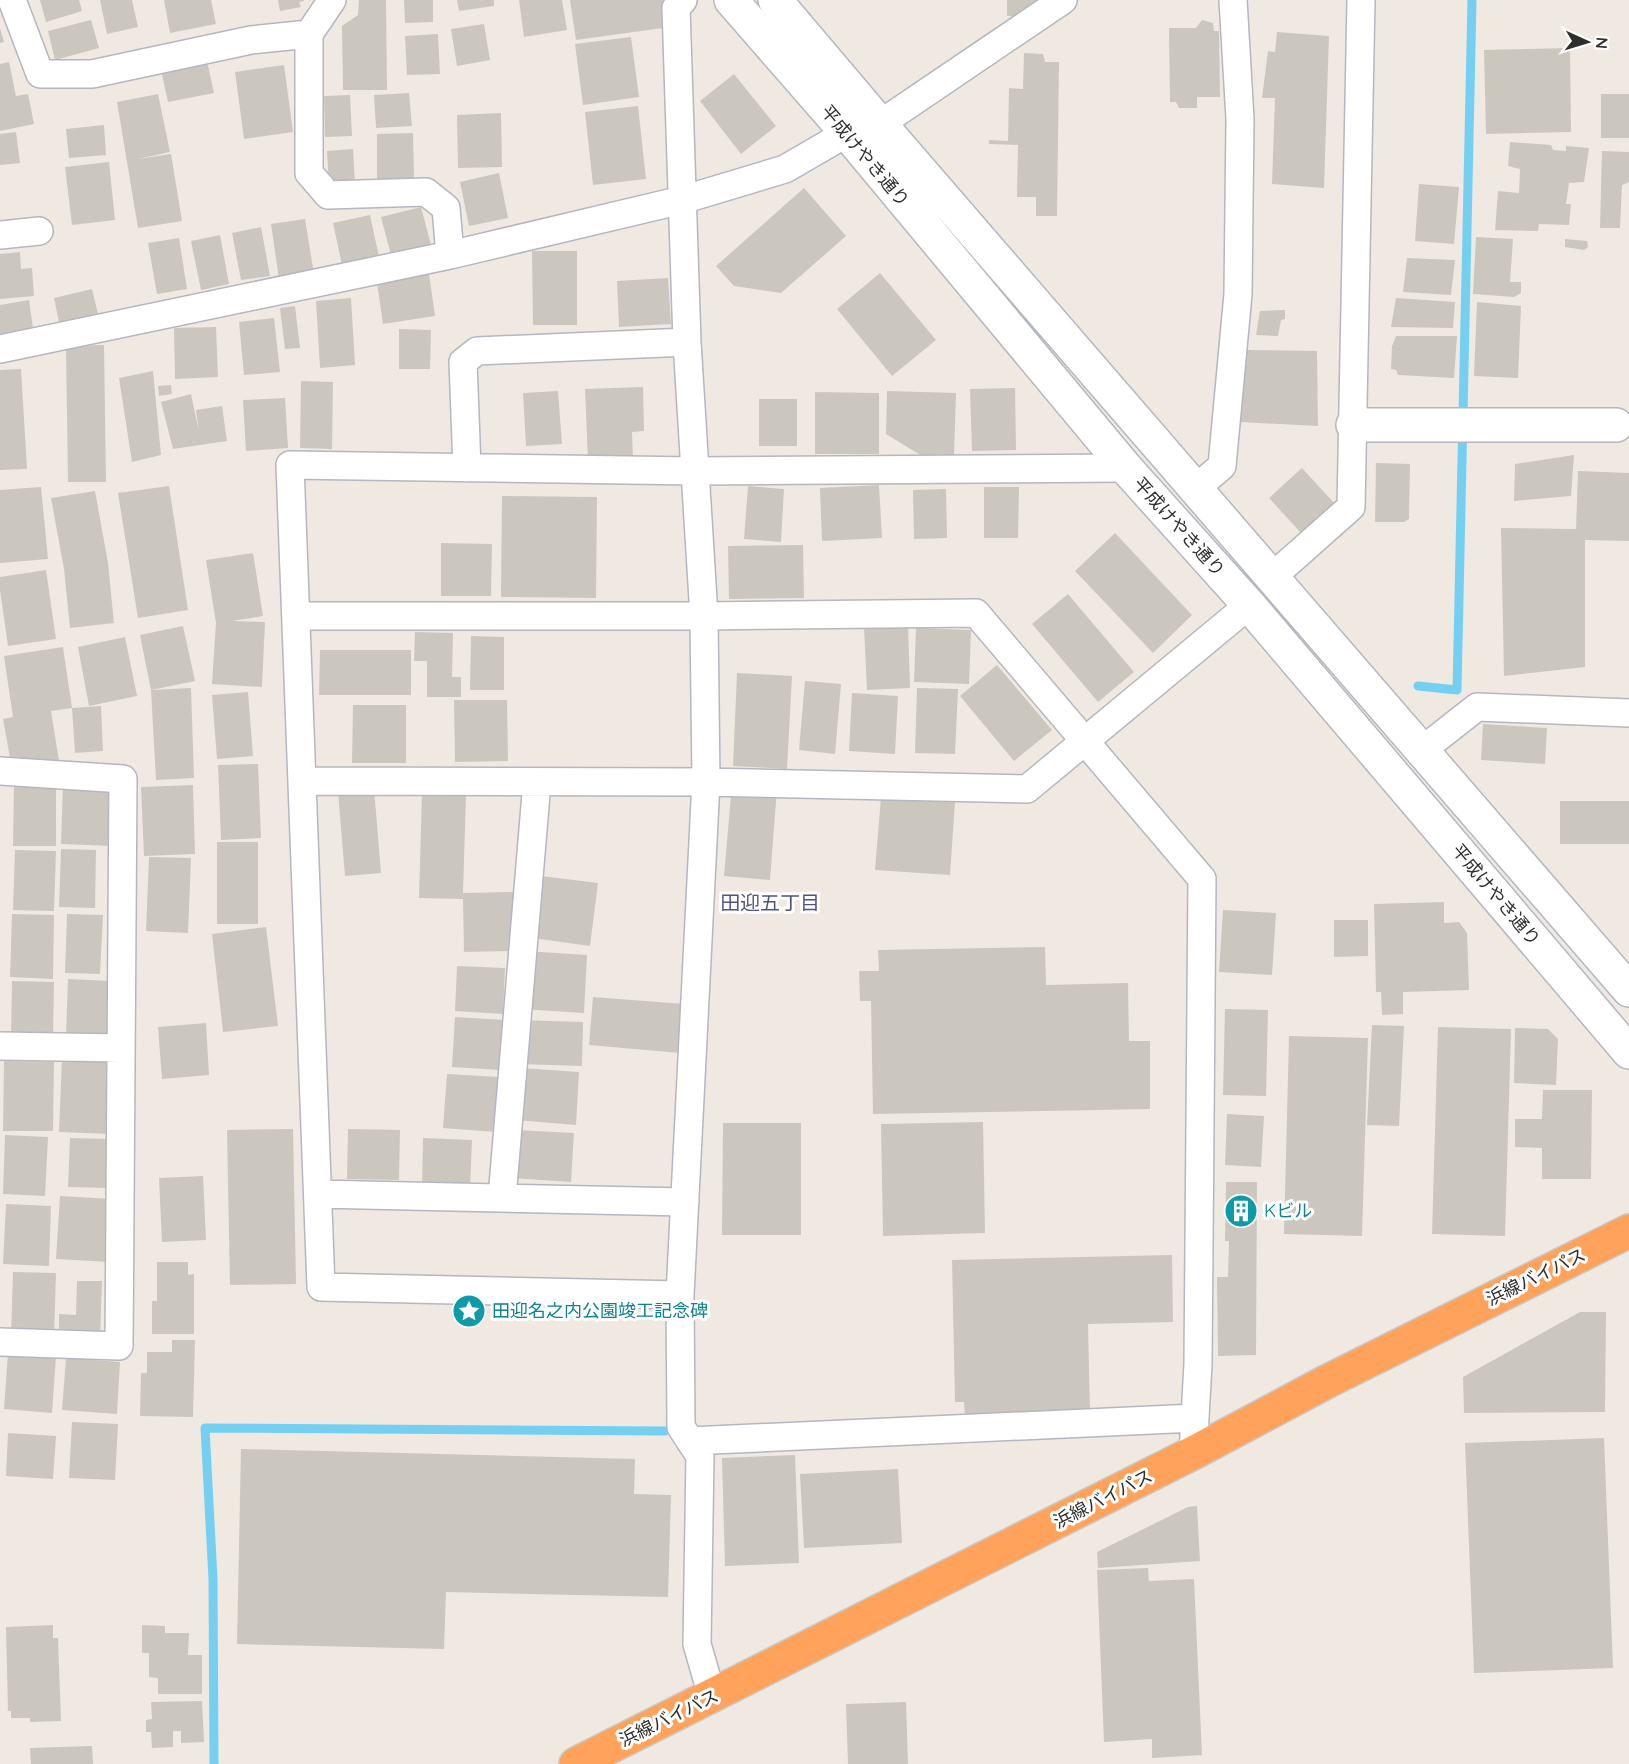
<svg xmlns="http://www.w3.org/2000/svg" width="1629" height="1764" font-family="Quicksand,'Noto Sans JP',sans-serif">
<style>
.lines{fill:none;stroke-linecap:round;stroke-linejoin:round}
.stream{stroke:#75cff0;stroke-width:9}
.building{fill:#cbc7bf}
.street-casing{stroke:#b4b7c1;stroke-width:30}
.secondary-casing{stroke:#b4b7c1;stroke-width:36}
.highway-casing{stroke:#c9c9c9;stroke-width:36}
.street{stroke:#fff;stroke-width:27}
.secondary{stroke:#fff;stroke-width:33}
.highway{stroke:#ffa35c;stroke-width:33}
.labels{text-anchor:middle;stroke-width:6;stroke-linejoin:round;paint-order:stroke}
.street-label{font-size:18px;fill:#2e2e2e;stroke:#fff}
.culture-label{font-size:18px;fill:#0d838f;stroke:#fff;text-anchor:start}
.neighbourhood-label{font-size:20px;fill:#4d5680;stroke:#fff}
</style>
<rect width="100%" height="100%" fill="#efe9e1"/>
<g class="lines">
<!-- stream -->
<path class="stream" d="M1418,686L1457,690L1472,0
M214,1764L213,1579L205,1428L665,1431"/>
</g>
<!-- building -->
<path class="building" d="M40,0H79L82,11L46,22Z
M100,0H132L138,27L107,34Z
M164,0H211L216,24L170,33Z
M278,0H304V1L299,2L301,7L280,11Z
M359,0H386L387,90H343L342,26L358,15Z
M404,0H433V22L405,23Z
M457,0H494V6L459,11Z
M519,0H562L567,30L524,37Z
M570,0H666L670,27L576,40Z
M1007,0H1038L1026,16H1007Z
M91,20L99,48L55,60L48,31Z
M1202,20L1213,23L1214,31H1219L1220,97H1197V108H1179L1176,102H1170L1169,28H1196Z
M484,24L490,60L457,66L451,29Z
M0,28L4,42L0,43Z
M1277,32L1329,36L1324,188L1272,184L1275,98H1262L1268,51L1275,52Z
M438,34L440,74L407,75L405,36Z
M631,37L639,97L583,105L575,44Z
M1570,48L1571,132L1486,134L1484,50Z
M1024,53L1043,54L1045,62H1059L1057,216H1036V197H1017L1018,145L989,144V140L1008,141L1009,88L1023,89Z
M207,61L214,93L168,102L161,70Z
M9,62L16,96L28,94L34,124L0,131V64Z
M284,65L293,132L244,139L235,72Z
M734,74L776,126L741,154L700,101Z
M409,93L412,126L376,128L374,95Z
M158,94L170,152L138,159L171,154L182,221L138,228L117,102Z
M1601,94H1629V138H1601Z
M350,95L352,136L325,137L324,96Z
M638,106L646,179L593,185L585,112Z
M501,113L502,167L458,168L457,115Z
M104,125L106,155L69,158L66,129Z
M16,132L20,163L0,165V134Z
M413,133L414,180L377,181V134Z
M1510,142L1551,145L1553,150L1566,151V146L1589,148L1584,182L1569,183L1566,204H1571L1569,225L1539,224L1538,231L1495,230L1498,191L1519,193L1520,169L1508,166Z
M353,149L355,185L329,187L327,151Z
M1602,151L1629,152V182L1622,185L1620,228H1600Z
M109,162L115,220L72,225L65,167Z
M499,173L508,218L469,226L460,182Z
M1419,184L1459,187L1454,244L1415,241Z
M804,188L846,236L781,293L734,286L716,266Z
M421,207L431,245L391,255L381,217Z
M370,215L379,257L342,265L333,223Z
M305,219L314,274L279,279L271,224Z
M261,227L270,276L241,280L232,233Z
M220,235L229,284L201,290L191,241Z
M1476,237L1513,239L1510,282H1521V293L1514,297L1473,294Z
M179,238L187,289L157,294L148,243Z
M1565,239L1587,241L1588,247L1584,250L1565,247Z
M532,251H577V325H533Z
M20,252L21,269L32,268L34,296L0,299V254Z
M1407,258L1455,260L1451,295L1403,292Z
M880,273L936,340L892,376L837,309Z
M429,274L435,316L383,324L377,283Z
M668,278L671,324L619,327L617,281Z
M92,289L99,318L60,327L54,298Z
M351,298L355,365L320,368L316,301Z
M1396,298L1455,302L1453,328L1391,327Z
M29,300L33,328L0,334V305Z
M1477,302L1521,306L1518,378L1474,376Z
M295,306L300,348L285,349L280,308Z
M1285,310V319L1281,320L1278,336L1256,335L1260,311Z
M274,318L280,372L244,375L239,322Z
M216,327L218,377L175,379L174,328Z
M399,329L431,330L430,369H399Z
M1396,336H1457L1454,378L1398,375L1396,370L1391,369L1392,346Z
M104,345L106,482H68L66,346Z
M1246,350L1317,351L1318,426L1240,422Z
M21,369L27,469L0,470V370Z
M153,371L161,455L132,462L119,378Z
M301,381L333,382L332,449L300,448Z
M171,385L172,394L159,396L158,386Z
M643,387L644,431L632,432L633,459L588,461L585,389Z
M1015,388L1016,450L972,451L970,389Z
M558,391L562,444L526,446L523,393Z
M887,391L956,393L954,456H922L886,434Z
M815,392L879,393V454H815Z
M191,394L199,432L196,410L222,406L227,441L173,449L161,402Z
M285,398L288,448L246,451L243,400Z
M759,399H797V446H759Z
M1574,455L1571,496L1514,501L1515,464Z
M1376,463L1410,464L1409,519L1404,522H1375Z
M1302,468L1334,503L1301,533L1269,498Z
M1578,471L1629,473V541L1585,540V667L1504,676L1501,528L1576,529Z
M879,485L882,538L822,541L820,488Z
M169,486L188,610L138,618L118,493Z
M748,486L784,489L781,542L744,539Z
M41,487L48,559L0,563V490Z
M984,487H1019L1018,538H984Z
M946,489L947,538L914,539L913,490Z
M95,491L108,563L114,623L70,628L64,569L51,498Z
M502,496L597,497L596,598L501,597Z
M1115,533L1192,615L1153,653L1075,571Z
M441,543L492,544L491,596H441Z
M803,545L804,598L729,599L728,546Z
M253,553L263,616L232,621L265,622L262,687L212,684L216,623L206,560Z
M46,570L56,639L8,646L0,590V577Z
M1068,594L1134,672L1098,702L1032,624Z
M908,625L910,688L867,690L864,627Z
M183,626L195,681L151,690L140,635Z
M916,628L971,630L969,684L914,682Z
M415,632L453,633L452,677H461V697H427V661H414Z
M471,636L504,637V690H470Z
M125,637L137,696L89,706L78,647Z
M63,647L72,708L101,706L103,751L75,753L72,708L51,711L59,761L12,769L3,719L13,717L4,656Z
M320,650H411V695H319Z
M997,665L1052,730L1014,761L960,696Z
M737,673L792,676L787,769L733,766Z
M805,681L841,684L835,754L799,750Z
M191,688L194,778L156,780L151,690Z
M917,688L958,689L955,754L915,753Z
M248,692L253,756L217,759L212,695Z
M852,693L898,696L895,754L849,751Z
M454,700H507L508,761L455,762Z
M353,705H406V763H352Z
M1483,724L1547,728L1545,764L1481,760Z
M258,764L261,838L221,840L218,765Z
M63,784L114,786L112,846L61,844Z
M732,784L777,788L770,880L724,876Z
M193,785L195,854L144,856L141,787Z
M14,786L56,787V846H13Z
M374,788L381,873L345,876L338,792Z
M422,793L466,795L463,893L513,892L514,951L464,952L463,899L419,898Z
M881,797L955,802L950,875L875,870Z
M1560,801H1629V844H1560Z
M217,842H258V924H217Z
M61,849L96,850L95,908L59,907Z
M15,850L56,851L54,911L13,910Z
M149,857L191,858L188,933L146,931Z
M541,876L598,883L590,946L533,938Z
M1444,902V923L1459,922L1467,933L1469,990L1403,992V1014L1382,1015L1381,992H1376L1374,904Z
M1223,910L1276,913L1272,975L1219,972Z
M12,914L54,915L53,979L10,977Z
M67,914L103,915L100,974L65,973Z
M1334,920H1368V956L1334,957Z
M266,927L278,1026L223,1032L212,934Z
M1045,947L1046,985L1128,983L1129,1041H1150V1109L873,1114L871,1001H860L859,971H879L878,950Z
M525,951L587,955L584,1013L521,1009Z
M457,966L505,968L503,1014L455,1011Z
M68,979L110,981L108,1038L66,1036Z
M12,981L54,982L53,1040L11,1039Z
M593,997L684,1004L680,1053L589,1045Z
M1225,1009L1268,1010L1266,1096L1223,1095Z
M455,1017L504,1020L501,1070L452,1067Z
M519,1020L583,1022L582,1066L518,1064Z
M206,1023L209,1075L162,1079L158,1027Z
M1372,1025L1404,1026L1399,1126L1367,1125Z
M1438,1027L1511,1029L1505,1236L1432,1234Z
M1515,1028L1548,1029L1558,1039L1556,1085L1514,1083Z
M1289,1036L1368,1038L1362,1236L1284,1234Z
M62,1058L115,1060L111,1134L59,1132Z
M4,1061L54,1062L53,1131H3Z
M520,1068L579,1072L576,1125L516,1120Z
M447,1074L499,1077L496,1132L443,1128Z
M1543,1090H1592L1591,1179H1542V1148L1515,1147V1119H1542Z
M1227,1114L1264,1116L1261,1167L1225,1165Z
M983,1122L985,1233L883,1236L881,1124Z
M723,1123H801V1235H722Z
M293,1129L296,1284L230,1285L227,1130Z
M348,1129L400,1130L399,1180L347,1179Z
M515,1130L574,1133L571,1182L512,1178Z
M5,1135L48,1137L45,1196L3,1194Z
M70,1138L109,1139L107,1188L68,1187Z
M423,1138L472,1140L470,1188L422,1187Z
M203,1176L206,1240L162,1242L159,1178Z
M1226,1182H1257L1256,1355L1218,1356L1217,1277H1228L1229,1241H1225Z
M60,1196L112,1199L109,1262L56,1259Z
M6,1204L51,1206L49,1266L3,1264Z
M1172,1255L1173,1322L1088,1324L1090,1414L965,1416L964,1402H955L952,1260Z
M157,1262H188V1275L194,1274V1334H152V1301H157Z
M13,1272L56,1273L54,1337L11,1336Z
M77,1281H102L100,1340L59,1339V1314L76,1315Z
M1580,1312H1606L1605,1412L1464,1413L1463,1377Z
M172,1340H195L193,1417L140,1416L141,1373H147V1352H172Z
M8,1353L56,1356L52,1413L4,1409Z
M66,1358L120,1362L117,1414L62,1410Z
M72,1422L118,1424L115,1480L69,1478Z
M8,1433L56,1436L53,1479L6,1476Z
M1604,1438L1613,1668L1474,1673L1465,1443Z
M241,1449L635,1459L634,1494L671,1495L668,1597L446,1592L444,1649L237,1644Z
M795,1455L799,1563L725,1566L722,1458Z
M898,1469L902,1543L804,1548L800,1474Z
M1197,1506L1200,1561L1098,1568L1097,1552L1188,1507Z
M1148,1568L1149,1581L1194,1579L1202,1755L1152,1758V1739L1104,1742L1097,1570Z
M53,1625V1638H58L61,1721L30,1722V1718H11V1711H8L6,1627Z
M142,1625L165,1626V1633H189L188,1655H202V1694H158V1678L149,1677V1653H142Z
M202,1701L204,1742L181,1743V1731H173V1747L152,1748L151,1732H146V1720L152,1719L151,1702Z
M906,1702L908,1764H848L846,1704Z
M92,1746L93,1764H31L30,1748Z"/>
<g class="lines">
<!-- street casing -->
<g class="street-casing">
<path id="street" d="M12,0L40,74H92L251,40L309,34
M332,0L309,34V173L328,195L426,192L446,208L450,255
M683,0L676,8L687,342L704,616L706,782L680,1295L681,1427L700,1456L697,1644L712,1696
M0,235L39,231
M0,349L450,255L682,200L785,169L847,133L880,124L1063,0
M467,468L463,362L477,351L687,342
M1195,489L1222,466L1238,294L1240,119L1233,0
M1271,578L1351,507L1361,0
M296,616H704L976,613L1202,879L1198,1364L1193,1453
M1421,751L1477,707L1629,713
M0,771L123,779L119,1346L0,1342
M302,781L706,782L1027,789L1249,605
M0,1046L121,1048
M318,1194L685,1202
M502,1198L537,782
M680,1295L321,1287L290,465L695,471L1126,468
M690,1441L1195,1418"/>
</g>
<!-- secondary casing -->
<g class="secondary-casing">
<path id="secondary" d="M731,0L847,133L1126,468L1249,605L1629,1052
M775,0L880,124L1629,990
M1353,425H1616"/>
</g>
<!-- highway casing -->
<g class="highway-casing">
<path id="highway" d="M576,1764L1193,1453L1328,1381L1629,1231"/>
</g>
<!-- street -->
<use href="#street" class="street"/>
<!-- secondary -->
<use href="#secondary" class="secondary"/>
<!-- highway -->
<use href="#highway" class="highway"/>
</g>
<!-- icons -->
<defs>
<g id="building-disc" transform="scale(1.725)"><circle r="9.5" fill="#0f9aa8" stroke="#fff"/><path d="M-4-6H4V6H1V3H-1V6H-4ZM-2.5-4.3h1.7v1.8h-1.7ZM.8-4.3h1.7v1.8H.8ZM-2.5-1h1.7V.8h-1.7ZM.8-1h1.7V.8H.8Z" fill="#fff"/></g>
<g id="sight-disc" transform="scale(1.725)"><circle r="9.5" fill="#0f9aa8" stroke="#fff"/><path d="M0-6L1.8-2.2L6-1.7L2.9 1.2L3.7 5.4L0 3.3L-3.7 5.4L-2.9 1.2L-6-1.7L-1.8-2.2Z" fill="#fff"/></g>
</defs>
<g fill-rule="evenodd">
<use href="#building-disc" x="1241" y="1211"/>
<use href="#sight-disc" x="469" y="1311"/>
</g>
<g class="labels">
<!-- street labels -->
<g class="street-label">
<text transform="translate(865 156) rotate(50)" y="6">平成けやき通り</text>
<text transform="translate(1179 527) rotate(48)" y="6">平成けやき通り</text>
<text transform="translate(1496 895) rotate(50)" y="6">平成けやき通り</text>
<text transform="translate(1536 1277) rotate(-26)" y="6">浜線バイパス</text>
<text transform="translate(1103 1499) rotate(-27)" y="6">浜線バイパス</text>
<text transform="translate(669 1718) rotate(-26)" y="6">浜線バイパス</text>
</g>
<!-- culture labels -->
<g class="culture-label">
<text x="1264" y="1217">Kビル</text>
<text x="492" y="1317">田迎名之内公園竣工記念碑</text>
</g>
<!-- neighbourhood labels -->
<g class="neighbourhood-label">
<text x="770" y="910">田迎五丁目</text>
</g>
</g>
<!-- north arrow -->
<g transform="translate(1587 42) rotate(94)" stroke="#ffffff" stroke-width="4.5" paint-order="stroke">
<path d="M0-4.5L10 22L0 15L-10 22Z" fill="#2e2e2e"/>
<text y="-9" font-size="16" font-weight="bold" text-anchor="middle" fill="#2e2e2e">N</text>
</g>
</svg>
